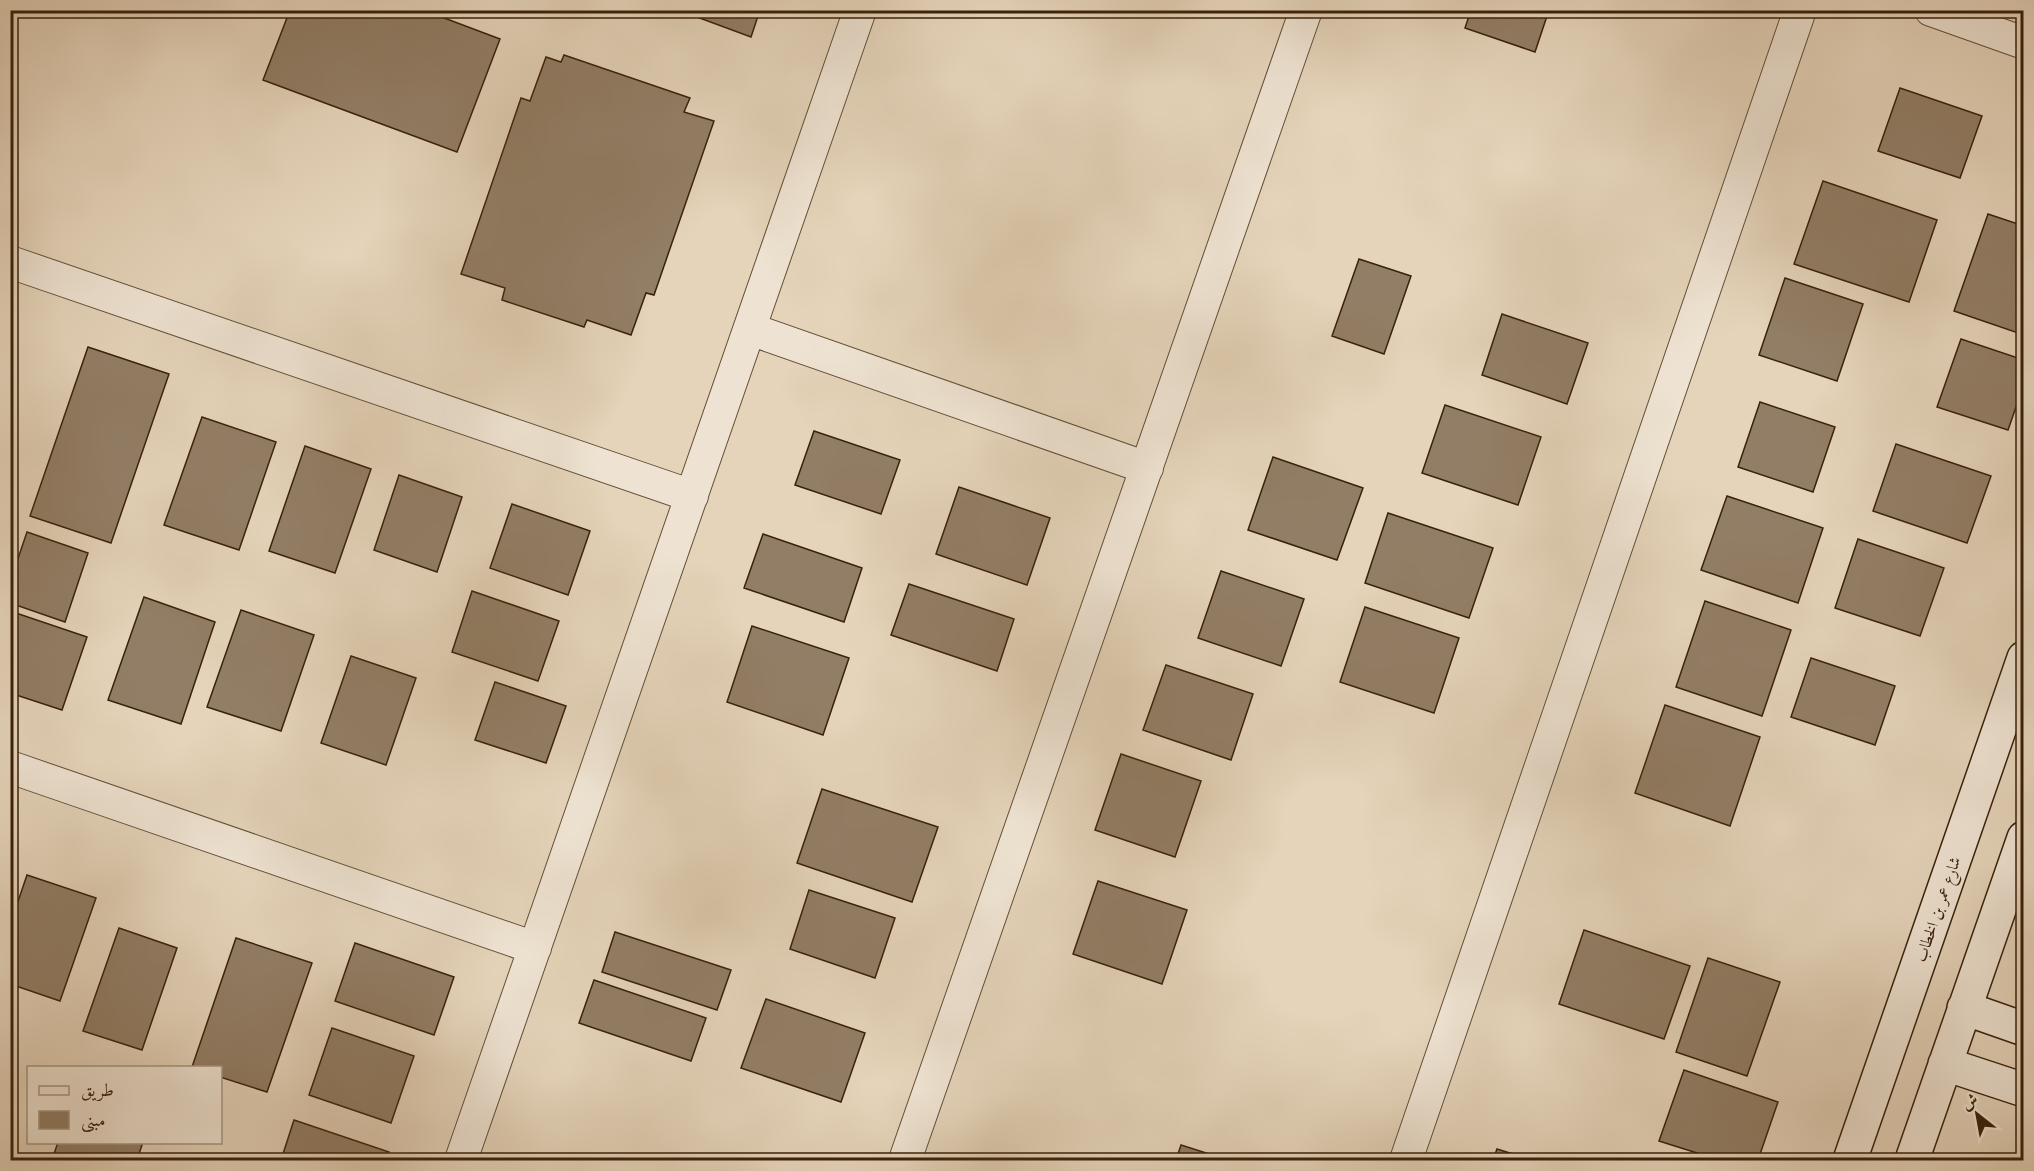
<svg xmlns="http://www.w3.org/2000/svg" width="2034" height="1171" font-family="'Libre Caslon Text',Amiri,serif">
<style>
.building{fill:#927e66;stroke:#39210b;stroke-width:1.5}
.lines{fill:none;stroke-linecap:round;stroke-linejoin:round}
.street-casing{stroke:#644e37;stroke-width:34}
.secondary-casing{stroke:#39210b;stroke-width:36}
.street{stroke:#eee3d2;stroke-width:32}
.secondary{stroke:#eee3d2;stroke-width:33}
.labels{text-anchor:middle;stroke-width:4.5;stroke-linejoin:round;paint-order:stroke}
.street-label{font-size:16px;fill:#39210b;stroke:#eee3d2}
</style>
<rect width="100%" height="100%" fill="#e5d4ba"/>
<filter id="stains"><feTurbulence type="fractalNoise" baseFrequency=".00333" numOctaves="4"/><feColorMatrix values="0 0 0 0 .2 0 0 0 0 .09 0 0 0 0 .02 0 0 0 .5 -.17"/></filter>
<radialGradient id="worn" r=".72"><stop offset=".6" stop-color="#630" stop-opacity="0"/><stop offset="1" stop-color="#630" stop-opacity=".3"/></radialGradient>
<!-- building -->
<path class="building" d="M290,10H423L500,39L457,152L263,80Z
M678,10H760L751,37Z
M1471,10H1549L1535,52L1465,28Z
M564,55L690,98L684,112L714,121L654,295L646,293L631,335L587,320L584,327L502,300L505,288L461,274L521,98L530,101L546,57L561,62Z
M1900,88L1982,116L1960,178L1878,151Z
M1823,181L1937,220L1909,302L1794,264Z
M1988,214L2024,226V335L1954,311Z
M1359,259L1411,276L1384,354L1332,336Z
M1785,278L1863,304L1837,381L1759,355Z
M1502,314L1588,343L1567,404L1482,375Z
M1961,339L2024,360V384L2008,430L1937,407Z
M88,347L169,374L111,543L30,516Z
M1760,402L1835,427L1813,492L1738,467Z
M1445,405L1541,437L1518,505L1422,473Z
M202,417L276,442L239,550L164,525Z
M814,431L900,460L881,514L795,485Z
M1896,444L1991,476L1967,543L1873,511Z
M305,446L371,469L335,573L269,551Z
M1273,457L1363,488L1337,560L1248,530Z
M399,475L462,497L437,572L374,550Z
M959,487L1050,518L1027,585L936,554Z
M1727,496L1823,528L1798,603L1701,570Z
M512,504L590,531L568,595L490,568Z
M1388,513L1493,548L1469,618L1365,583Z
M27,532L88,553L65,622L10,603V582Z
M763,534L862,568L844,622L744,588Z
M1858,539L1944,568L1920,636L1835,608Z
M1221,571L1304,599L1281,666L1198,638Z
M909,584L1014,619L997,671L891,635Z
M472,591L559,621L538,681L452,652Z
M144,597L215,622L181,724L108,700Z
M1705,601L1791,630L1762,716L1676,687Z
M1365,607L1459,638L1434,713L1340,682Z
M241,610L314,635L281,731L207,707Z
M10,611L87,637L62,710L10,693Z
M752,626L849,658L823,735L727,702Z
M351,656L416,678L386,765L321,743Z
M1811,658L1895,686L1875,745L1791,717Z
M1166,665L1253,694L1231,760L1143,730Z
M495,682L566,706L546,763L475,740Z
M1665,705L1760,737L1730,826L1635,793Z
M1121,754L1201,781L1175,857L1095,830Z
M822,789L938,827L912,902L797,863Z
M27,875L96,898L60,1001L10,984V925Z
M1098,881L1187,910L1162,984L1073,954Z
M809,890L895,918L875,978L790,949Z
M119,928L177,948L142,1050L83,1031Z
M1584,930L1690,966L1664,1039L1559,1004Z
M615,932L731,970L717,1010L602,972Z
M236,938L312,963L267,1092L220,1077V1068L192,1067Z
M355,943L454,977L434,1035L335,1001Z
M1708,958L1780,982L1747,1076L1676,1052Z
M594,980L706,1018L691,1061L579,1023Z
M766,999L865,1033L841,1102L741,1068Z
M332,1028L414,1056L391,1123L309,1095Z
M1684,1070L1778,1102L1758,1160H1719L1659,1141Z
M294,1120L389,1152L387,1160H281Z
M58,1142H143L137,1160H52Z
M1181,1145L1228,1160H1176Z
M1497,1149L1532,1160H1493Z"/>
<g class="lines">
<!-- street casing -->
<g class="street-casing">
<path id="street" d="M1931,10L2024,43
M10,262L692,496
M750,329L1147,468
M10,767L535,948
M461,1160L860,10
M905,1160L1306,10
M1406,1160L1800,10"/>
</g>
<!-- secondary casing -->
<g class="secondary-casing">
<path id="secondary" d="M1964,1008L2024,1029
M1945,1064L2024,1090
M1850,1160L2024,658
M1912,1160L2024,838"/>
</g>
<!-- street -->
<use href="#street" class="street"/>
<!-- secondary -->
<use href="#secondary" class="secondary"/>
</g>
<g class="labels">
<!-- street labels -->
<g class="street-label">
<text transform="translate(1937 909) rotate(-71)" y="6">شارع عمر بن الخطاب</text>
</g>
</g>
<!-- margin -->
<rect width="2034" height="1171" fill="none" stroke="#e5d4ba" stroke-width="36"/>
<rect x="12" y="12" width="2010" height="1147" fill="none" stroke="#39210b" stroke-width="3"/>
<rect x="18" y="18" width="1998" height="1135" fill="none" stroke="#39210b" stroke-width="1.5"/>
<!-- legend -->
<rect x="27" y="1066" width="195" height="78" fill="#eee3d2" stroke="#a69582" stroke-width="1.5"/>
<rect x="39" y="1086" width="30" height="9" fill="#eee3d2" stroke="#a69582" stroke-width="1.5"/>
<text x="81" y="1096" font-size="18" fill="#39210b">طريق</text>
<rect x="39" y="1111" width="30" height="18" fill="#927e66" stroke="#a69582" stroke-width="1.5"/>
<text x="81" y="1126" font-size="18" fill="#39210b">مبنى</text>
<!-- north arrow -->
<g transform="translate(1977 1114) rotate(329)" stroke="#eee3d2" stroke-width="4.5" paint-order="stroke">
<path d="M0-4.5L10 22L0 15L-10 22Z" fill="#39210b"/>
<text y="-9" font-size="16" font-weight="bold" text-anchor="middle" fill="#39210b">ش</text>
</g>
<rect width="100%" height="100%" filter="url(#stains)"/>
<rect width="100%" height="100%" fill="url(#worn)"/>
</svg>
